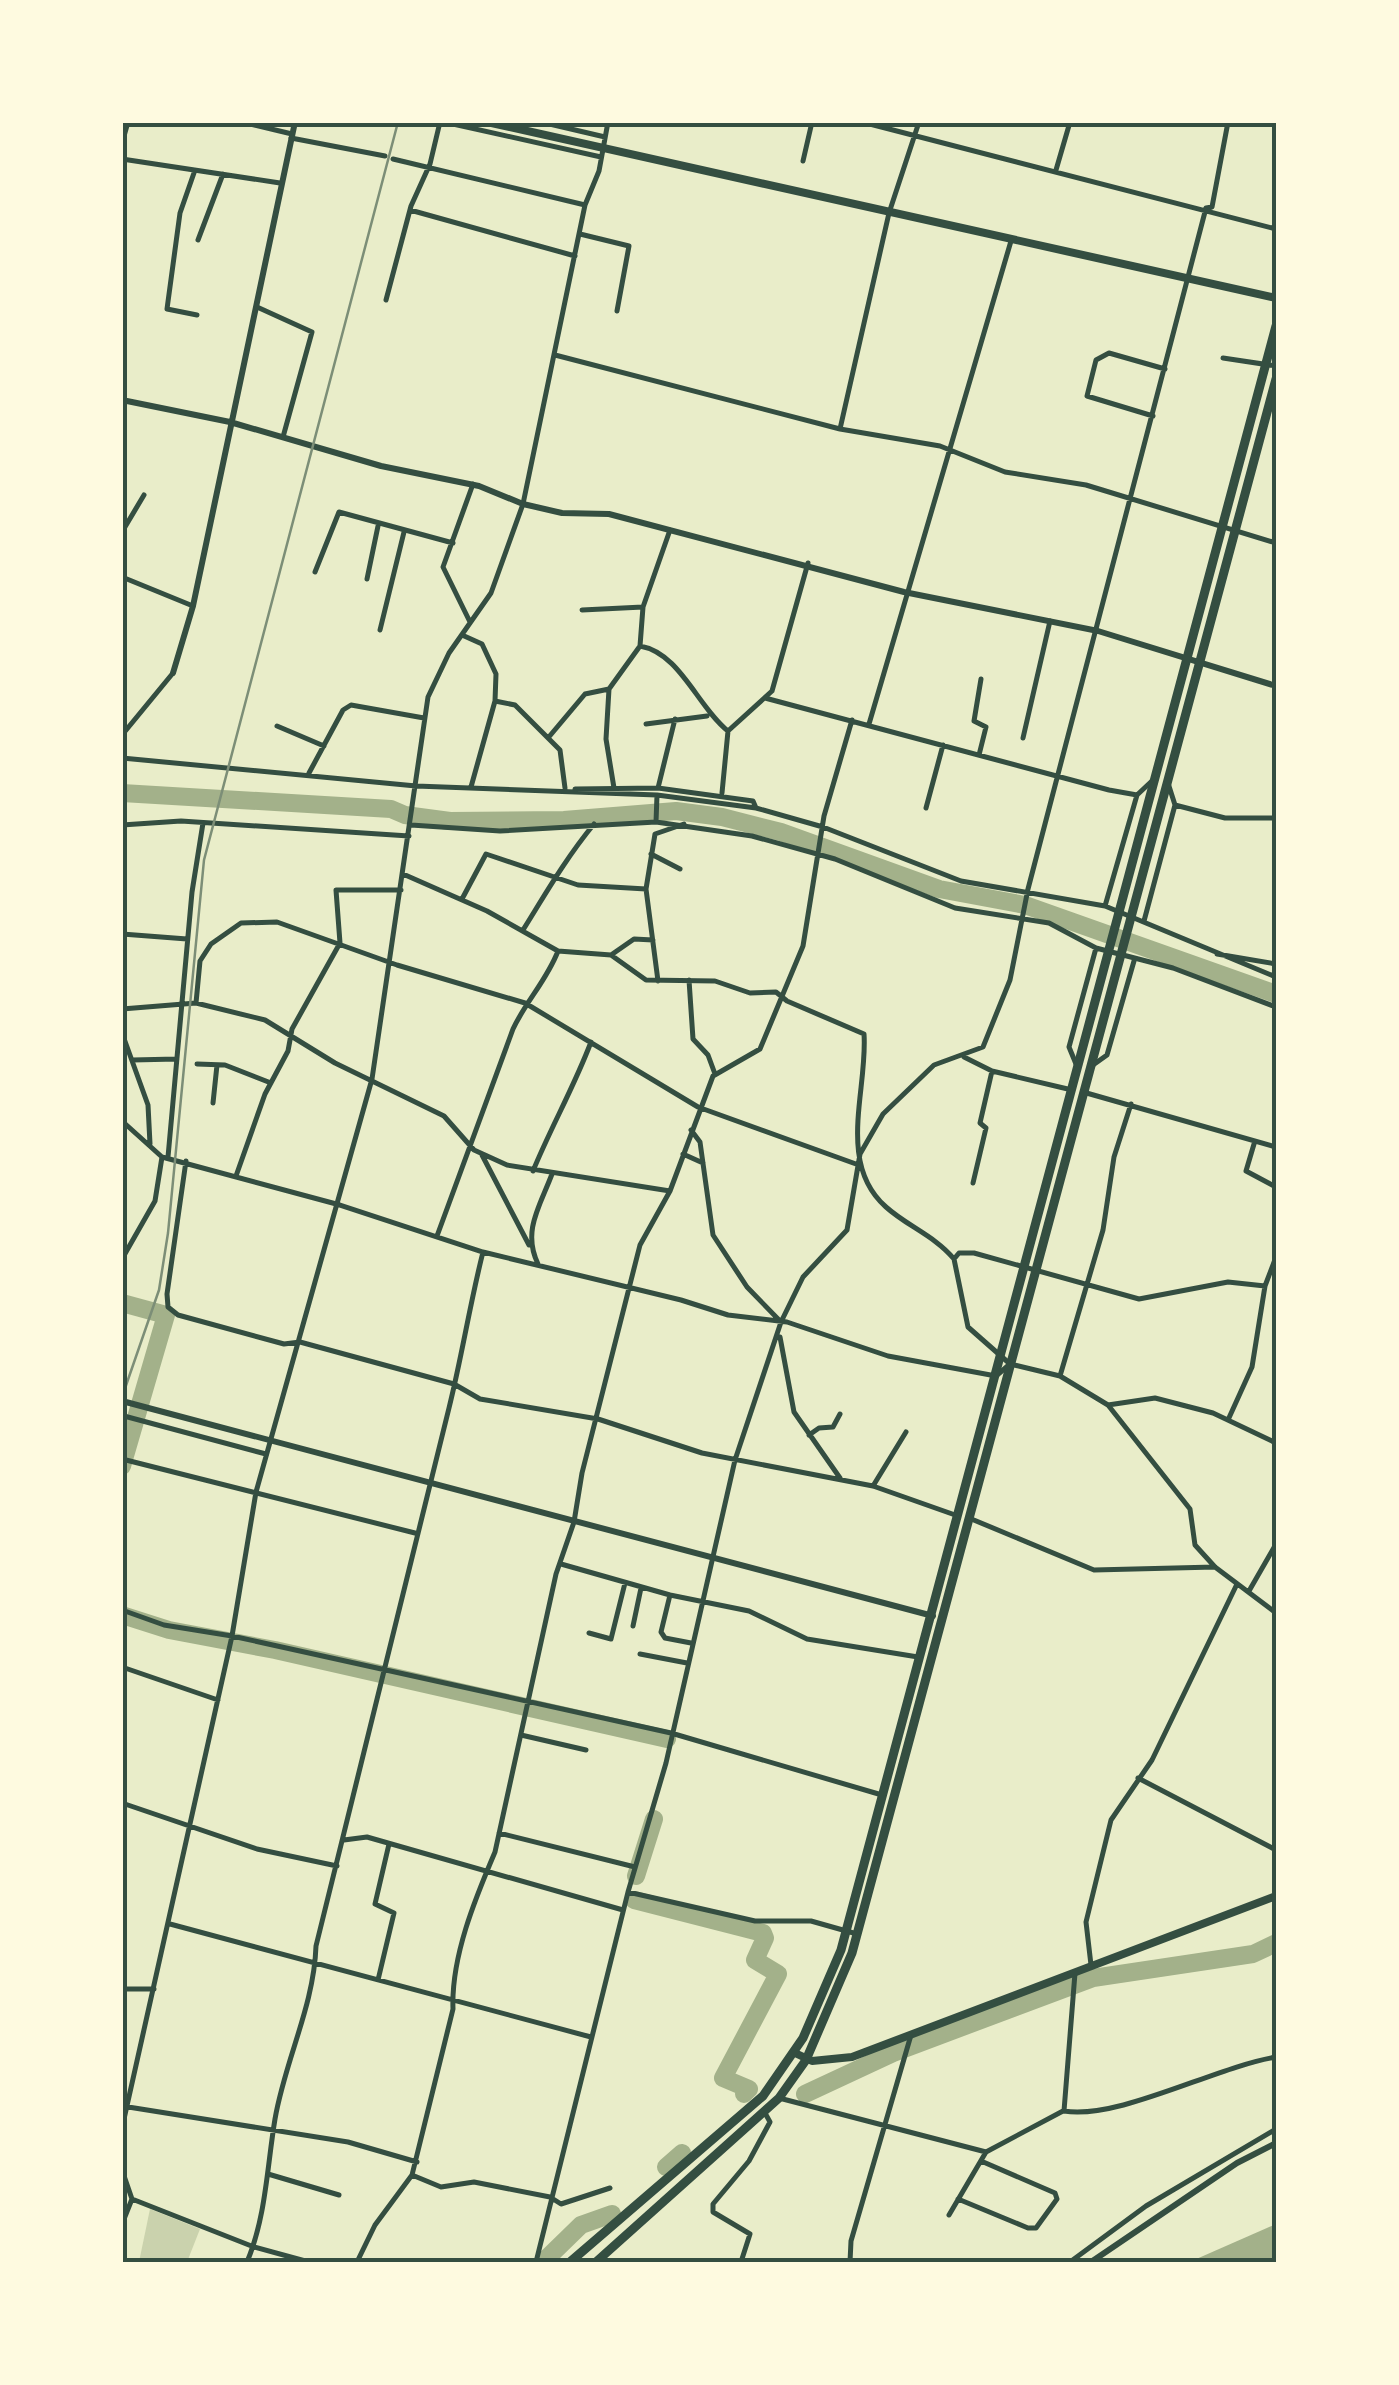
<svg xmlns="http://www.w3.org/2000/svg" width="1399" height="2385" font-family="'PT Sans Narrow',sans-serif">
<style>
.green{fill:#cad2ad}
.water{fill:#a3b18a}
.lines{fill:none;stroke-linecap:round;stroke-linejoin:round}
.river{stroke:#a3b18a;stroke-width:18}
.minor{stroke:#344e41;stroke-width:5}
.tertiary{stroke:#344e41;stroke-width:6}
.secondary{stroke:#344e41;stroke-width:8}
.trunk{stroke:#344e41;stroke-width:9}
.rail{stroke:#7c8e77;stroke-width:2.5}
.neatline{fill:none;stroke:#344e41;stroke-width:4}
</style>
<rect width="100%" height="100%" fill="#e9edc9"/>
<!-- green -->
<path class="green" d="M150,2209L200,2229L187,2262H139Z"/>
<!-- water -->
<path class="water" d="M1276,2224V2262H1191L1194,2260Z"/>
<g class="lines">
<!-- river -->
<path class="river" d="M122,793L391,809L405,815L450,821L564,820L676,811L722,817L781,832L939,889L1025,905L1276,994
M122,1303L166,1315L122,1466
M122,1615L169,1630L275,1650L667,1739
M636,1876L654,1819
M634,1900L763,1933L765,1938L755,1960L778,1974L723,2078L749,2089L744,2094
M805,2094L893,2053L1093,1978L1253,1954L1276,1943
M666,2167L682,2153
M543,2262L581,2225L612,2214"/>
<!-- minor -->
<path class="minor" d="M242,122L292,134
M444,122L601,157
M541,122L605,137
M862,122L1276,229
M291,138L385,156
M122,143L128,122
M122,159L280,183
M393,159L585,205
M803,161L812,122
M195,170L180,213L167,309L197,315
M1056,170L1070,122
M410,210L575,256
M580,234L629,246L617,311
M198,240L223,174
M386,300L411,206L430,164L440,122
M257,307L312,332L283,437
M555,355L840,429L940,446L1005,472L1086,485L1276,543
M1223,358L1276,366
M1153,416L1087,396L1096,360L1109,353L1165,369
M840,429L889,213L919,122
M122,532L144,495
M315,572L339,512L453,543
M122,577L193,606
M367,579L378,526
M582,610L643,607
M470,622L443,567L473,484
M380,630L404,532
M462,635L482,644L496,674L495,701L471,787
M640,646C680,653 697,706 728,731
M765,698L1109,790L1137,795L1153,780
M495,701L515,705L560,750L565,788
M646,724L707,716
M869,724L1011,241
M277,726L324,746
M122,735L173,673
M548,738L585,694L609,689
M1023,738L1050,621
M979,755L986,727L974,721L981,679
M122,758L416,786L657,795L756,808L823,827L961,881L1105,906L1276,977
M309,773L343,710L351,705L424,718
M1168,783L1175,805L1225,818H1276
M614,788L606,739L609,689L640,646L643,607L670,530
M658,788L675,719
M575,789L658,788L753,801L756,808
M722,793L728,731L772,691L808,563
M926,808L943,745
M656,822L657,795
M122,825L181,821L409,836
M411,825L500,831L656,822L752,836L835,859L955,908L1049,923L1096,948L1173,968L1276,1007
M651,854L680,869
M403,874L487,911L558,951L611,955L646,980L715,981L750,993L776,992L787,1001L864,1034C868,1089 836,1163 886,1207C907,1226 935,1236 954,1259L968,1327L1010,1364
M462,899L486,854L578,885L646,889
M1105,906L1137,795
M1144,921L1175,805
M523,930C546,893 566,858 594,824
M122,934L187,939
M1217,954L1276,964
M611,955L634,939L653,940
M689,980L693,1039L708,1055L715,1074
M658,981L646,889L655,834L684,824
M196,1003L200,961L211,944L241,923L277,922L397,965L525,1003L698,1107L856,1164
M122,1009L196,1003L265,1020L335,1063L444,1116L474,1150L507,1165L670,1191
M122,1033L148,1105L150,1144
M964,1057L992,1071L1072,1090
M132,1060L177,1059
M197,1064L225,1065L271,1083
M1076,1064L1069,1047L1096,948
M1093,1065L1107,1055L1134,961
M1083,1092L1276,1147
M213,1103L217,1065
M122,1121L162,1157L155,1201L122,1259
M691,1130L700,1142L713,1235L747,1287L779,1320
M1254,1144L1246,1171L1276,1187
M683,1154L703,1163
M482,1155L529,1245
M162,1157L340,1205L483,1252L681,1300L728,1315L787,1322L888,1356L996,1376L1010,1364L1060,1376L1108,1405L1155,1398L1213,1413L1276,1443
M168,1157L192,892L203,823
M186,1161L167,1294L168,1307L178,1315L284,1344L300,1342L454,1384L480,1399L598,1419L702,1453L873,1486L958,1516
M533,1171C551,1127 574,1087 591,1042
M236,1176L265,1094L288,1051L292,1029L340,943L336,890H401
M973,1183L986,1128L980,1123L992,1071
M437,1236L513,1029C526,1001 547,980 558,951
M954,1259L959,1253H974L1139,1299L1228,1282L1265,1286
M538,1264C522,1231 540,1206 552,1174
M780,1337L794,1412L840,1478
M1060,1376L1103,1230L1114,1157L1131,1104
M1108,1405L1190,1509L1195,1545L1215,1567L1276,1613
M124,1416L266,1454
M1228,1420L1252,1367L1265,1286L1276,1257
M809,1435L819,1428L833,1427L840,1414
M122,1459L415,1533
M873,1486L906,1432
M969,1518L1094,1570L1215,1567
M561,1564L670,1595L749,1611L807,1639L918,1657
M1249,1591L1276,1544
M670,1595L661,1632L665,1638L691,1643
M122,1610L164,1625L232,1636L671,1733L882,1795
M633,1626L641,1588
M589,1633L611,1639L625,1583
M640,1654L687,1663
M122,1667L218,1700
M521,1735L586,1750
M1138,1778L1276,1850
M122,1803L257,1849L337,1866
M499,1833L635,1867
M344,1840L367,1837L623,1910
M628,1892L755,1921H811L857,1934
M170,1924L591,2037
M1091,1965L1086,1922L1111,1820L1152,1760L1237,1584
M1075,1973L1064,2111C1119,2120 1215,2067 1276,2057
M378,1980L394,1913L375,1904L389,1844
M122,1989H154
M779,2098L986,2152L1063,2111
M122,2106L348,2142L417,2162
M122,2128L232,1636L256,1492L372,1079L428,697L449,653L491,593L523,504L585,205L599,171L608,122
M122,2170L132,2199L254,2247L309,2262
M268,2174L339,2195
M412,2175L441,2187L474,2182L550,2197L561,2204L610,2188
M958,2199L1028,2228H1036L1057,2199L1055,2193L981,2161
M949,2215L986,2152
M122,2224L132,2199
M247,2262C266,2217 267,2167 275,2119C285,2060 314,2006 316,1946C359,1766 406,1587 449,1408C462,1356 470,1303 483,1252
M357,2262L375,2225L412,2175L453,2009C451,1957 475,1899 495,1852L556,1574L574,1522L582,1473L640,1245L670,1191L713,1076L760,1049L803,946L824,816L852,720
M536,2262L628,1892L666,1763L735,1460L781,1322L803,1277L847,1230L860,1154L883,1114L934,1065L983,1047L1010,980L1028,889L1206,208L1212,207L1228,122
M741,2262L750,2234L713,2212V2204L749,2161L770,2122L765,2113
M850,2262L851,2241L911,2035
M1070,2262L1146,2206L1276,2129"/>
<!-- tertiary -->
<path class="tertiary" d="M122,400L230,422L381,466L479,486L523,504L562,513L609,514L904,592L1098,631L1276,686
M173,673L193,606L295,122
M122,1401L933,1616
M1091,2262L1237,2163L1276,2143"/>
<!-- secondary -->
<path class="secondary" d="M487,122L1276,298
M795,2053L812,2061L852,2057L1276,1896"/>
<!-- trunk -->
<path class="trunk" d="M570,2262L763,2096L803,2038L841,1950L1276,326
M596,2262L779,2098L806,2060L852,1953L1276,379"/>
<!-- rail -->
<path class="rail" d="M122,1397L159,1290L168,1233L204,860L398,122"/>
</g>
<!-- border -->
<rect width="1399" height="2385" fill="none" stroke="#fefae0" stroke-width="250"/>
<rect x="125" y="125" width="1149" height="2135" class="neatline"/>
</svg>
